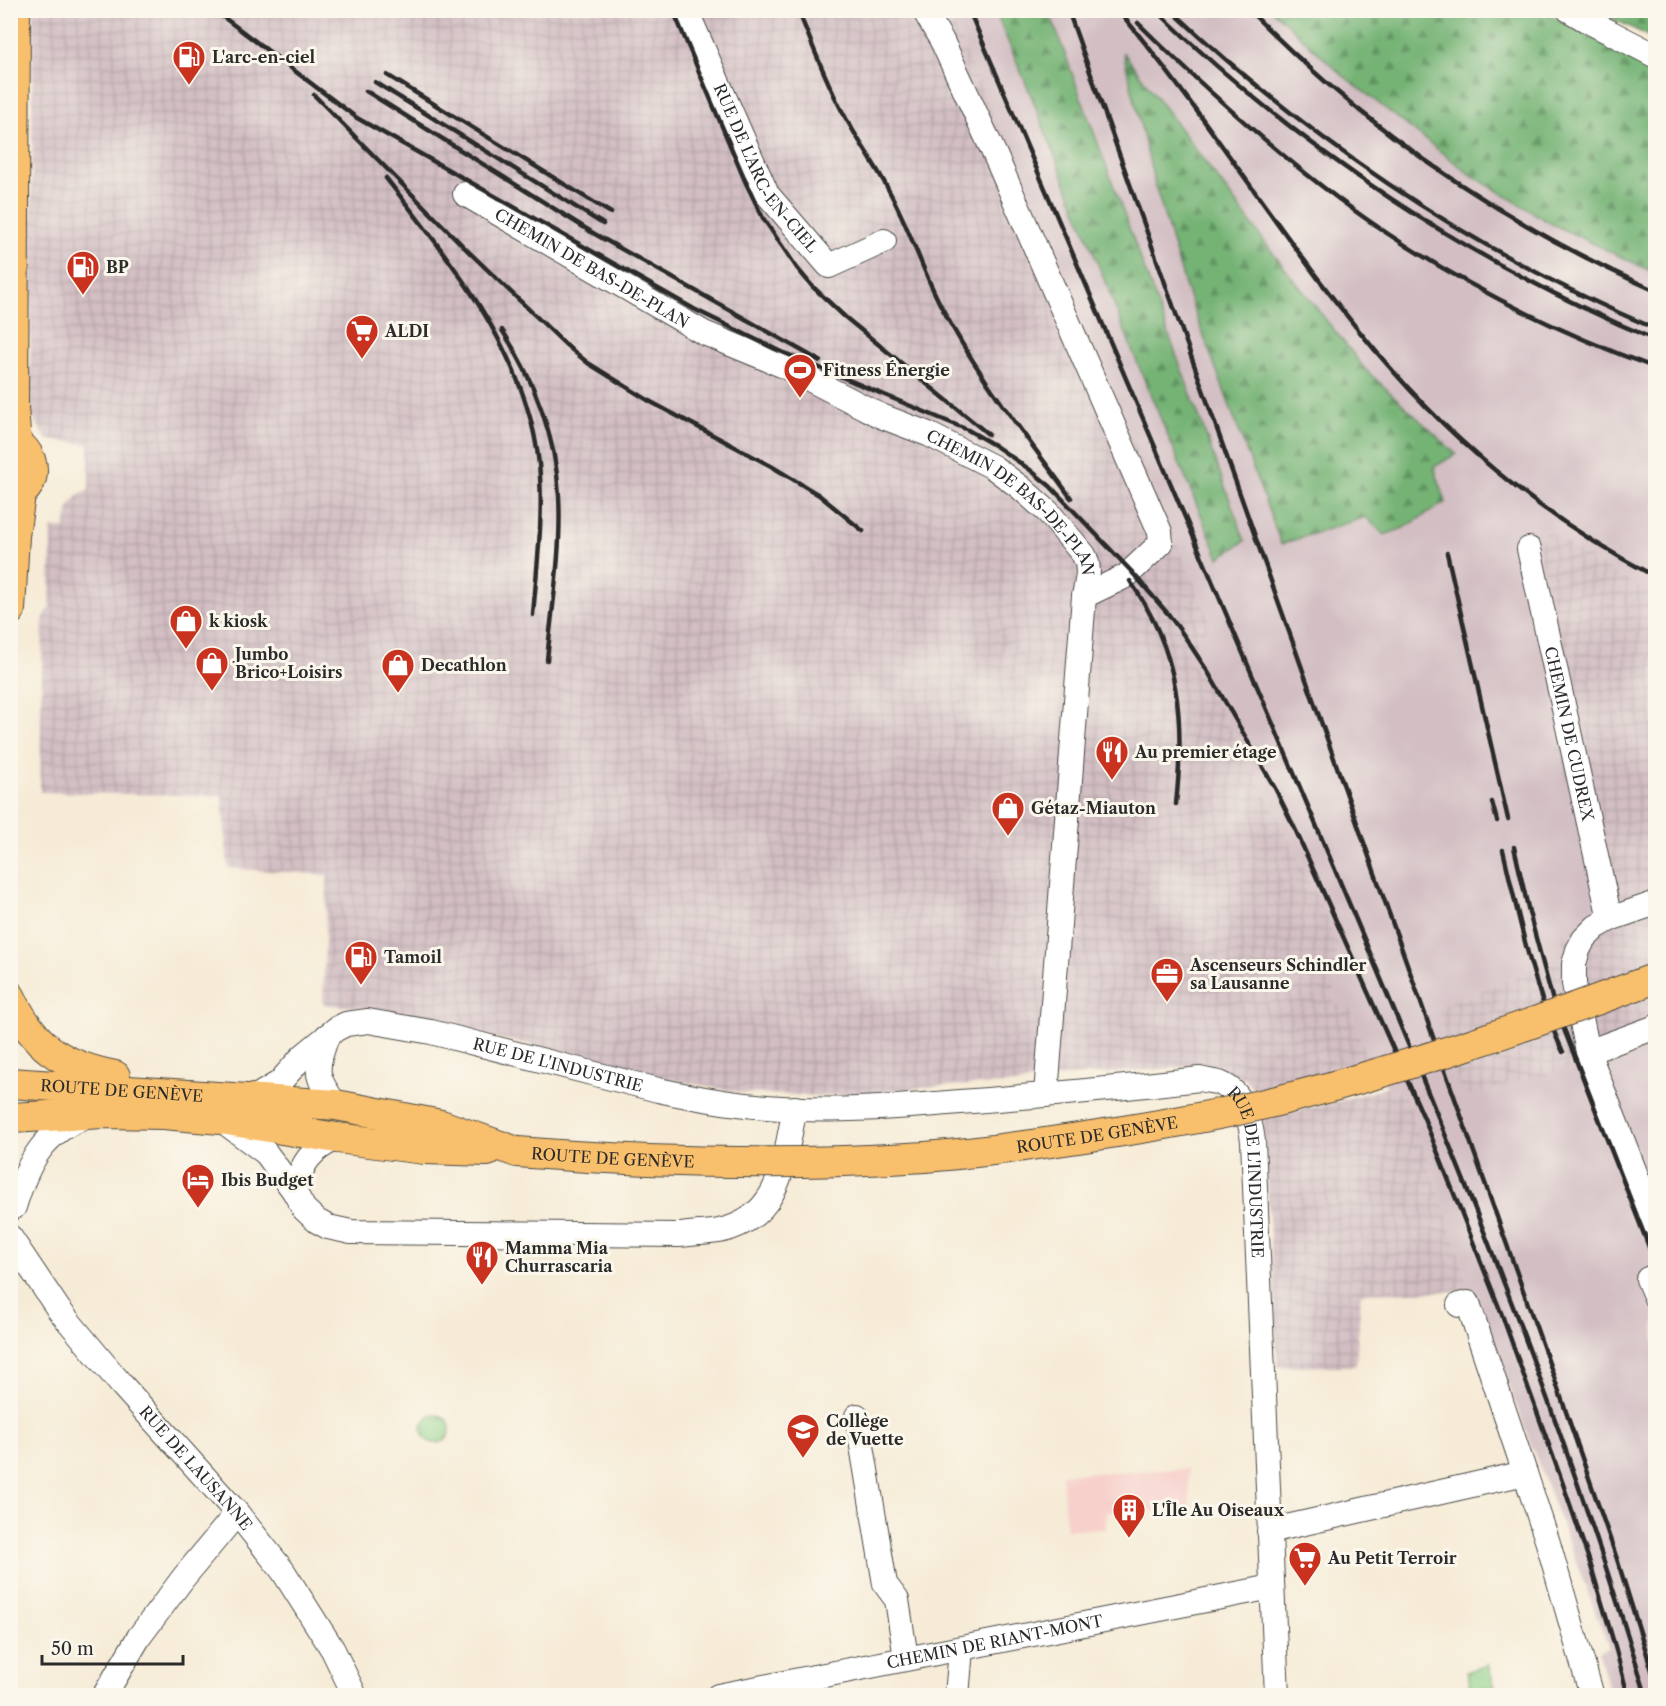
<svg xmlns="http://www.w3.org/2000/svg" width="1666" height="1706" font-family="'Libre Caslon Text',serif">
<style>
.built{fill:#f7d0cc}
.industrial{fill:url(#industrial-grid)}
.railway{fill:#d2bec3}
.grass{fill:url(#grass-tufts);stroke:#5e7e5a;stroke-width:1.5}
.forest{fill:url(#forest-firs);stroke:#506f50;stroke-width:1.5}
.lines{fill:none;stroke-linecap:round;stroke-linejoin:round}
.minor-casing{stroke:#494845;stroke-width:26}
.major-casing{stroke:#494845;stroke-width:32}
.minor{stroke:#fff;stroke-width:24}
.major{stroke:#f8bf6c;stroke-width:30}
.rail{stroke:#2b2b2b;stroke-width:4.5}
.major-bridge-casing{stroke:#494845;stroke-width:32;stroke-linecap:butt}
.major-bridge{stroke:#f8bf6c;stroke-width:30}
.labels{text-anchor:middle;stroke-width:6;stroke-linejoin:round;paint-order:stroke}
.poi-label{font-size:16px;font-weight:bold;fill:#2b2b2b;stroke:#fbf7ec;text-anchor:start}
.street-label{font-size:16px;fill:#2b2b2b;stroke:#fbf7ec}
</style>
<defs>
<pattern id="industrial-grid" width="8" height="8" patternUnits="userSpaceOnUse" patternTransform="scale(1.5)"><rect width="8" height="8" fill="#d2bec3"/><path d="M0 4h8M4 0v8" fill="none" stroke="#b4a3a8"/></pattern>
<pattern id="grass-tufts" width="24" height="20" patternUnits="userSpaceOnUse" patternTransform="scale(1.5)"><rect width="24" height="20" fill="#90d189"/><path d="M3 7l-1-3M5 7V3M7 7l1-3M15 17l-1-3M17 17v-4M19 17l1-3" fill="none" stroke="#76aa70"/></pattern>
<pattern id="forest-firs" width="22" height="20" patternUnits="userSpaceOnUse" patternTransform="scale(1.5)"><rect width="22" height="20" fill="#74b375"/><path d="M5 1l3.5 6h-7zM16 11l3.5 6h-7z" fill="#5f9260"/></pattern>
</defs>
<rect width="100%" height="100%" fill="#fbf7ec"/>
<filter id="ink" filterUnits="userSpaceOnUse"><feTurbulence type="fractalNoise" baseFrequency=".0167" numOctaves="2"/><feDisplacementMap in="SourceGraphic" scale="12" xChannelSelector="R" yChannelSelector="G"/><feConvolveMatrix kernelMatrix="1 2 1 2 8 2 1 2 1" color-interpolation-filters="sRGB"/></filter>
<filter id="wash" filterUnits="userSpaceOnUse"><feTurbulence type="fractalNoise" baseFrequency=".008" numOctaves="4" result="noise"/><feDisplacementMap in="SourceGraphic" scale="24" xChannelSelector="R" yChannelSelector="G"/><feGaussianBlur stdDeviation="1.35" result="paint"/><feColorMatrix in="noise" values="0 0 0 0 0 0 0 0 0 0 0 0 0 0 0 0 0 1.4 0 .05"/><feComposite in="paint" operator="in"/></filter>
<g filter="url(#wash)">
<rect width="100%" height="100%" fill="#f6ebd6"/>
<!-- built -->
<path class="built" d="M1188,1469L1190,1509L1106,1512V1529H1066L1062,1474Z"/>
<!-- industrial -->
<path class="industrial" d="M33,11H949L1212,624L1187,654L1212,695L1276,811L1338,942L1334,1004L1349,1005L1368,1062L1256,1092L1243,1078L1213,1065L1068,1076L1014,1084L933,1086L885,1093L820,1096L742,1093L668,1079L585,1055L495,1038L408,1013L323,1004L327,875L228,868L222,796L40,792L43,619L50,607L51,528H65L69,506L80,494L89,490V444L47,440L30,414Z
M1547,529L1575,549L1637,586L1655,594V1199L1461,1097L1437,1007L1558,961L1565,937L1598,906L1557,745L1580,739L1538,549Z
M1387,1087L1407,1098L1472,1291L1361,1293L1356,1366L1278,1367L1263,1118L1330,1104Z"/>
<!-- railway -->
<path class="railway" d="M949,11H1273L1341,74L1550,223L1655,273V594L1637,586L1575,549L1547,529L1538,549L1580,739L1557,745L1598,906L1565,937L1558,961L1437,1007L1461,1097L1655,1046V1695H1610L1599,1652L1609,1648L1472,1291L1407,1098L1387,1087L1368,1062L1349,1005H1334L1338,942L1276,811L1212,695L1187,654L1212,624Z"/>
<!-- grass -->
<path class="grass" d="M422 1429a14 14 0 1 1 28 0a14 14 0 1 1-28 0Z
M1488,1665L1495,1688L1472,1695L1466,1672Z"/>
<!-- forest -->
<path class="forest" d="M995,11H1049L1245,541L1219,558L1135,357L1030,93Z
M1273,11H1544L1631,59L1655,69V273L1550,223L1468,173L1341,74Z
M1609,11H1655V39L1605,15Z
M1123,52L1276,257L1365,369L1456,454L1434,467L1446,502L1404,528L1384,535L1366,517L1281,544L1186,288L1155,185Z"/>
</g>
<g filter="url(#ink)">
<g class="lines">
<!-- minor casing -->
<g class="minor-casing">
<g id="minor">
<path id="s1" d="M686,10L767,194L829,266L884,241"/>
<path d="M924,10L942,41L995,155L1160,532L1161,543L1126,576L1084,596"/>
<path d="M1569,10L1586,20L1656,56"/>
<path id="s2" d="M465,194L704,333L784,366L881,416L928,434L993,467L1021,488L1048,512L1084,555C1091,568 1087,581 1084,596L1046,1095"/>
<path id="s3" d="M1529,549L1610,919"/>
<path d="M1656,903L1610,919L1596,927L1584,939L1578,950L1574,964V984L1588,1052L1656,1226"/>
<path d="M327,1036C315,1071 314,1075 336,1105"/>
<path d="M1588,1052L1656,1027"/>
<path id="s4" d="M248,1098L259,1095L279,1083L303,1056L336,1029L346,1024L368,1021L431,1032L658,1090C691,1097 723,1103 756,1106C824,1113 893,1108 960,1102C1040,1096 1120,1088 1200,1079C1206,1081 1213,1081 1219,1083C1243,1092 1250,1117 1253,1141L1277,1696"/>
<path d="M223,1121L266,1153L294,1191L304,1209L317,1221L328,1227L351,1232L681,1235C694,1233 707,1233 719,1231C782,1218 784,1159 795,1108"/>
<path d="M294,1191C302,1163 310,1150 337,1138"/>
<path d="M14,1207C27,1164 43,1130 89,1116"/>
<path id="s5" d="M10,1237L59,1310L75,1329L120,1383L237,1513L283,1571L333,1650L355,1696"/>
<path d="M1656,1276L1648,1279L1656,1298"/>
<path d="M1459,1305L1468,1303L1525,1473"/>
<path d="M857,1416L885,1584L897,1600L906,1658"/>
<path d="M1269,1531L1525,1473L1548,1543L1592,1696"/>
<path d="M104,1696L139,1637L184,1577L237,1513"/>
<path id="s6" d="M718,1696L1272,1587"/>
<path d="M957,1696L961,1649"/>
</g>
</g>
<!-- major casing -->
<g class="major-casing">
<g id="major">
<path d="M15,10L13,408L16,443"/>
<path d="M10,440C30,448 39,471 26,488C22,494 16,497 10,500"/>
<path d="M10,610L14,536L20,495"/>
<path d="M10,996C34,1047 61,1065 115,1076"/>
<path id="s7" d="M10,1083L336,1105L441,1125L517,1152"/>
<path d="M10,1118L104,1113L163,1114L221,1119L337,1138L424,1149L487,1151"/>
</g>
</g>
<!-- minor -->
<use href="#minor" class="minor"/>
<!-- major -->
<use href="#major" class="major"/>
<!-- rail -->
<path class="rail" d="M214,10L357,118L694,309L775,349L968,430L994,445L1029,469L1050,486L1131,571L1169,615L1185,637L1208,672L1276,790L1296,831L1424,1118L1502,1315L1563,1484L1590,1563L1616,1650L1628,1696
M673,10L745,181L763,218L797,268L812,286L845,317L988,434
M798,10C812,44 825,79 842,111C856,138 874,162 888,189C909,226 921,268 941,306C976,374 1026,436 1071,498
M969,10C1085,282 1200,554 1316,825C1437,1111 1558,1397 1646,1696
M1068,10L1555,1380L1617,1559L1656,1683
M1118,10C1216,126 1293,258 1393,371C1467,455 1556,525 1656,577
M1156,10C1298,148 1472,264 1656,340
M1171,10C1313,143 1476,253 1656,329
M1249,10C1366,129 1504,224 1656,291
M1138,23C1202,86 1268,146 1340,200C1435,271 1544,327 1656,368
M387,75L611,213
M375,82L603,224
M366,91L593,233L820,361
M314,95L469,252L566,345L588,363L651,402L771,466L819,495L863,531
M386,178C452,263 527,353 539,464C544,514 537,565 533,615
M502,330C534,379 556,437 559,496C562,550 552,607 547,660
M1447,553L1508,819
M1130,581C1180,652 1185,720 1176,804
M1492,802L1497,821
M1514,847L1529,912L1553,1001L1656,1265
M1503,850C1519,918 1533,988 1563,1052"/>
<!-- major-bridge casing -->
<g class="major-bridge-casing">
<g id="major-bridge">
<path id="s8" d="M517,1152C653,1163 789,1166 925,1157C989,1152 1053,1142 1117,1132C1174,1123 1232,1113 1289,1098C1414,1066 1535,1023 1656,978"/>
</g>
</g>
<!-- major-bridge -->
<use href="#major-bridge" class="major-bridge"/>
</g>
</g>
<!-- icons -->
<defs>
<g id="fuel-pin" transform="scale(1.725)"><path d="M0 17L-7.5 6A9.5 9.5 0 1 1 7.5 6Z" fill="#c8321e" stroke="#fbf7ec"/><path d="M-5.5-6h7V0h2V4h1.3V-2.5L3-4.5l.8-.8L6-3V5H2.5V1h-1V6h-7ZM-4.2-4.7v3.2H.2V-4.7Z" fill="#fff"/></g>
<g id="supermarket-pin" transform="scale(1.725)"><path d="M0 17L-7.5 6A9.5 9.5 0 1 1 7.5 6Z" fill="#c8321e" stroke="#fbf7ec"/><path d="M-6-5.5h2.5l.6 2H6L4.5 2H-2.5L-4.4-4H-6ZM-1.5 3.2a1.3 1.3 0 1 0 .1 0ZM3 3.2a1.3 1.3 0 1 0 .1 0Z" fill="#fff"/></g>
<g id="stadium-pin" transform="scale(1.725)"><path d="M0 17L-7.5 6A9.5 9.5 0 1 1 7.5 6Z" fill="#c8321e" stroke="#fbf7ec"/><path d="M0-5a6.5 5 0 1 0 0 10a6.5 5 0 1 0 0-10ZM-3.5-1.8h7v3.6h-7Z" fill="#fff"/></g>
<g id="shop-pin" transform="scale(1.725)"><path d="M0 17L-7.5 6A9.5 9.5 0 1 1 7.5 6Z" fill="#c8321e" stroke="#fbf7ec"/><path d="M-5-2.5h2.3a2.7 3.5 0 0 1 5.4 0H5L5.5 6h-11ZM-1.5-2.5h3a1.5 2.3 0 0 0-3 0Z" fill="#fff"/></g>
<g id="restaurant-pin" transform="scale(1.725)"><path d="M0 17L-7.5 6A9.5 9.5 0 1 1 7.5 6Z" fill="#c8321e" stroke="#fbf7ec"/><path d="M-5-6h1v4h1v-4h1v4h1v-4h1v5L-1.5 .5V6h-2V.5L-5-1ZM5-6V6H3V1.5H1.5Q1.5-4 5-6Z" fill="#fff"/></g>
<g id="office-pin" transform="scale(1.725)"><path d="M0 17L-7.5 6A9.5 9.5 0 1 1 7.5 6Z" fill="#c8321e" stroke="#fbf7ec"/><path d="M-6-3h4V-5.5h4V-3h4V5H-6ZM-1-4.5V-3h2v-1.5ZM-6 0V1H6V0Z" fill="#fff"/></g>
<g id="hotel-pin" transform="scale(1.725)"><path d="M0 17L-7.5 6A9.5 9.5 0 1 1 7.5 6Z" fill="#c8321e" stroke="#fbf7ec"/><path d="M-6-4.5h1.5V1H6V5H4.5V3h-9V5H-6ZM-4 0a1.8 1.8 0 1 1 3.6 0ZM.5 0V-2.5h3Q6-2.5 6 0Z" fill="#fff"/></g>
<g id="school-pin" transform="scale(1.725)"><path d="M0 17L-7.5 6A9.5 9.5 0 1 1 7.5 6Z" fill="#c8321e" stroke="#fbf7ec"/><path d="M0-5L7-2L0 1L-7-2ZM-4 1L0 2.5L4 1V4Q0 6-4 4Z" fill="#fff"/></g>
<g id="building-pin" transform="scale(1.725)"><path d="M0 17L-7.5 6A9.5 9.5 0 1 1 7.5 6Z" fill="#c8321e" stroke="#fbf7ec"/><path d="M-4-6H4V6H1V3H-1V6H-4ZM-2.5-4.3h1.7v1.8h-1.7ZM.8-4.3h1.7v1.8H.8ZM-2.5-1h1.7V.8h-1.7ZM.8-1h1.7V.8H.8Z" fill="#fff"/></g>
</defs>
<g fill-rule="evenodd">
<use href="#fuel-pin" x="189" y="57"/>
<use href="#fuel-pin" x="83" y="267"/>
<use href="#supermarket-pin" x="362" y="331"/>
<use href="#stadium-pin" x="800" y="370"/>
<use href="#shop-pin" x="186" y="621"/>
<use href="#shop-pin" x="212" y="663"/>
<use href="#shop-pin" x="398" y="665"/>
<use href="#restaurant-pin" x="1112" y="752"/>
<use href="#shop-pin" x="1008" y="808"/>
<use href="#fuel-pin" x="361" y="957"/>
<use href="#office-pin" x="1167" y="974"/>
<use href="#hotel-pin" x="198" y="1180"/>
<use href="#restaurant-pin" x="482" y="1257"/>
<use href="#school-pin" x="803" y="1430"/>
<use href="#building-pin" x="1129" y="1510"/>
<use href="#supermarket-pin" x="1305" y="1558"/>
</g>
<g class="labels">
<!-- poi labels -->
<g class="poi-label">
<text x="212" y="63">L'arc-en-ciel</text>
<text x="106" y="273">BP</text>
<text x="385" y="337">ALDI</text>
<text x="823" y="376">Fitness Énergie</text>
<text x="209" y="627">k kiosk</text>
<text x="235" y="660">Jumbo<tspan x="235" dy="18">Brico+Loisirs</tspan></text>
<text x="421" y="671">Decathlon</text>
<text x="1135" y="758">Au premier étage</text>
<text x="1031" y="814">Gétaz-Miauton</text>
<text x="384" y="963">Tamoil</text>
<text x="1190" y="971">Ascenseurs Schindler<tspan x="1190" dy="18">sa Lausanne</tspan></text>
<text x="221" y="1186">Ibis Budget</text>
<text x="505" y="1254">Mamma Mia<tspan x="505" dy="18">Churrascaria</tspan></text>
<text x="826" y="1427">Collège<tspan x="826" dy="18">de Vuette</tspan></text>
<text x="1152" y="1516">L'Île Au Oiseaux</text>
<text x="1328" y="1564">Au Petit Terroir</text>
</g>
<!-- street labels -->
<g class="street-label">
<text dy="6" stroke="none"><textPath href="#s1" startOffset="178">RUE DE L'ARC-EN-CIEL</textPath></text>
<text dy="6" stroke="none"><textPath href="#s2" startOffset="147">CHEMIN DE BAS-DE-PLAN</textPath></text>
<text dy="6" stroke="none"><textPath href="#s2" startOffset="633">CHEMIN DE BAS-DE-PLAN</textPath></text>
<text dy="6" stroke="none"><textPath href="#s3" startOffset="189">CHEMIN DE CUDREX</textPath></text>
<text dy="6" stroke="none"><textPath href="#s4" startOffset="342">RUE DE L'INDUSTRIE</textPath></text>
<text dy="6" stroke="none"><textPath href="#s7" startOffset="112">ROUTE DE GENÈVE</textPath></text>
<text dy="6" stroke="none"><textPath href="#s8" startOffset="582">ROUTE DE GENÈVE</textPath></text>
<text dy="6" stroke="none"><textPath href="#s8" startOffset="96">ROUTE DE GENÈVE</textPath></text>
<text dy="6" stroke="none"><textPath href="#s4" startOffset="1110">RUE DE L'INDUSTRIE</textPath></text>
<text dy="6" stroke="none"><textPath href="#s5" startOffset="297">RUE DE LAUSANNE</textPath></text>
<text dy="6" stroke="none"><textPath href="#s6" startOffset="282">CHEMIN DE RIANT-MONT</textPath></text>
</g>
</g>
<!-- margin -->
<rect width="1666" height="1706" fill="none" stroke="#fbf7ec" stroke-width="36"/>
<!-- scale -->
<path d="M42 1655v9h141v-9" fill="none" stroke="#2b2b2b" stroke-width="3"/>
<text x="51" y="1655" font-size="18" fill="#2b2b2b" stroke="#fbf7ec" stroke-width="4.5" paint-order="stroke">50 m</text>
</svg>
